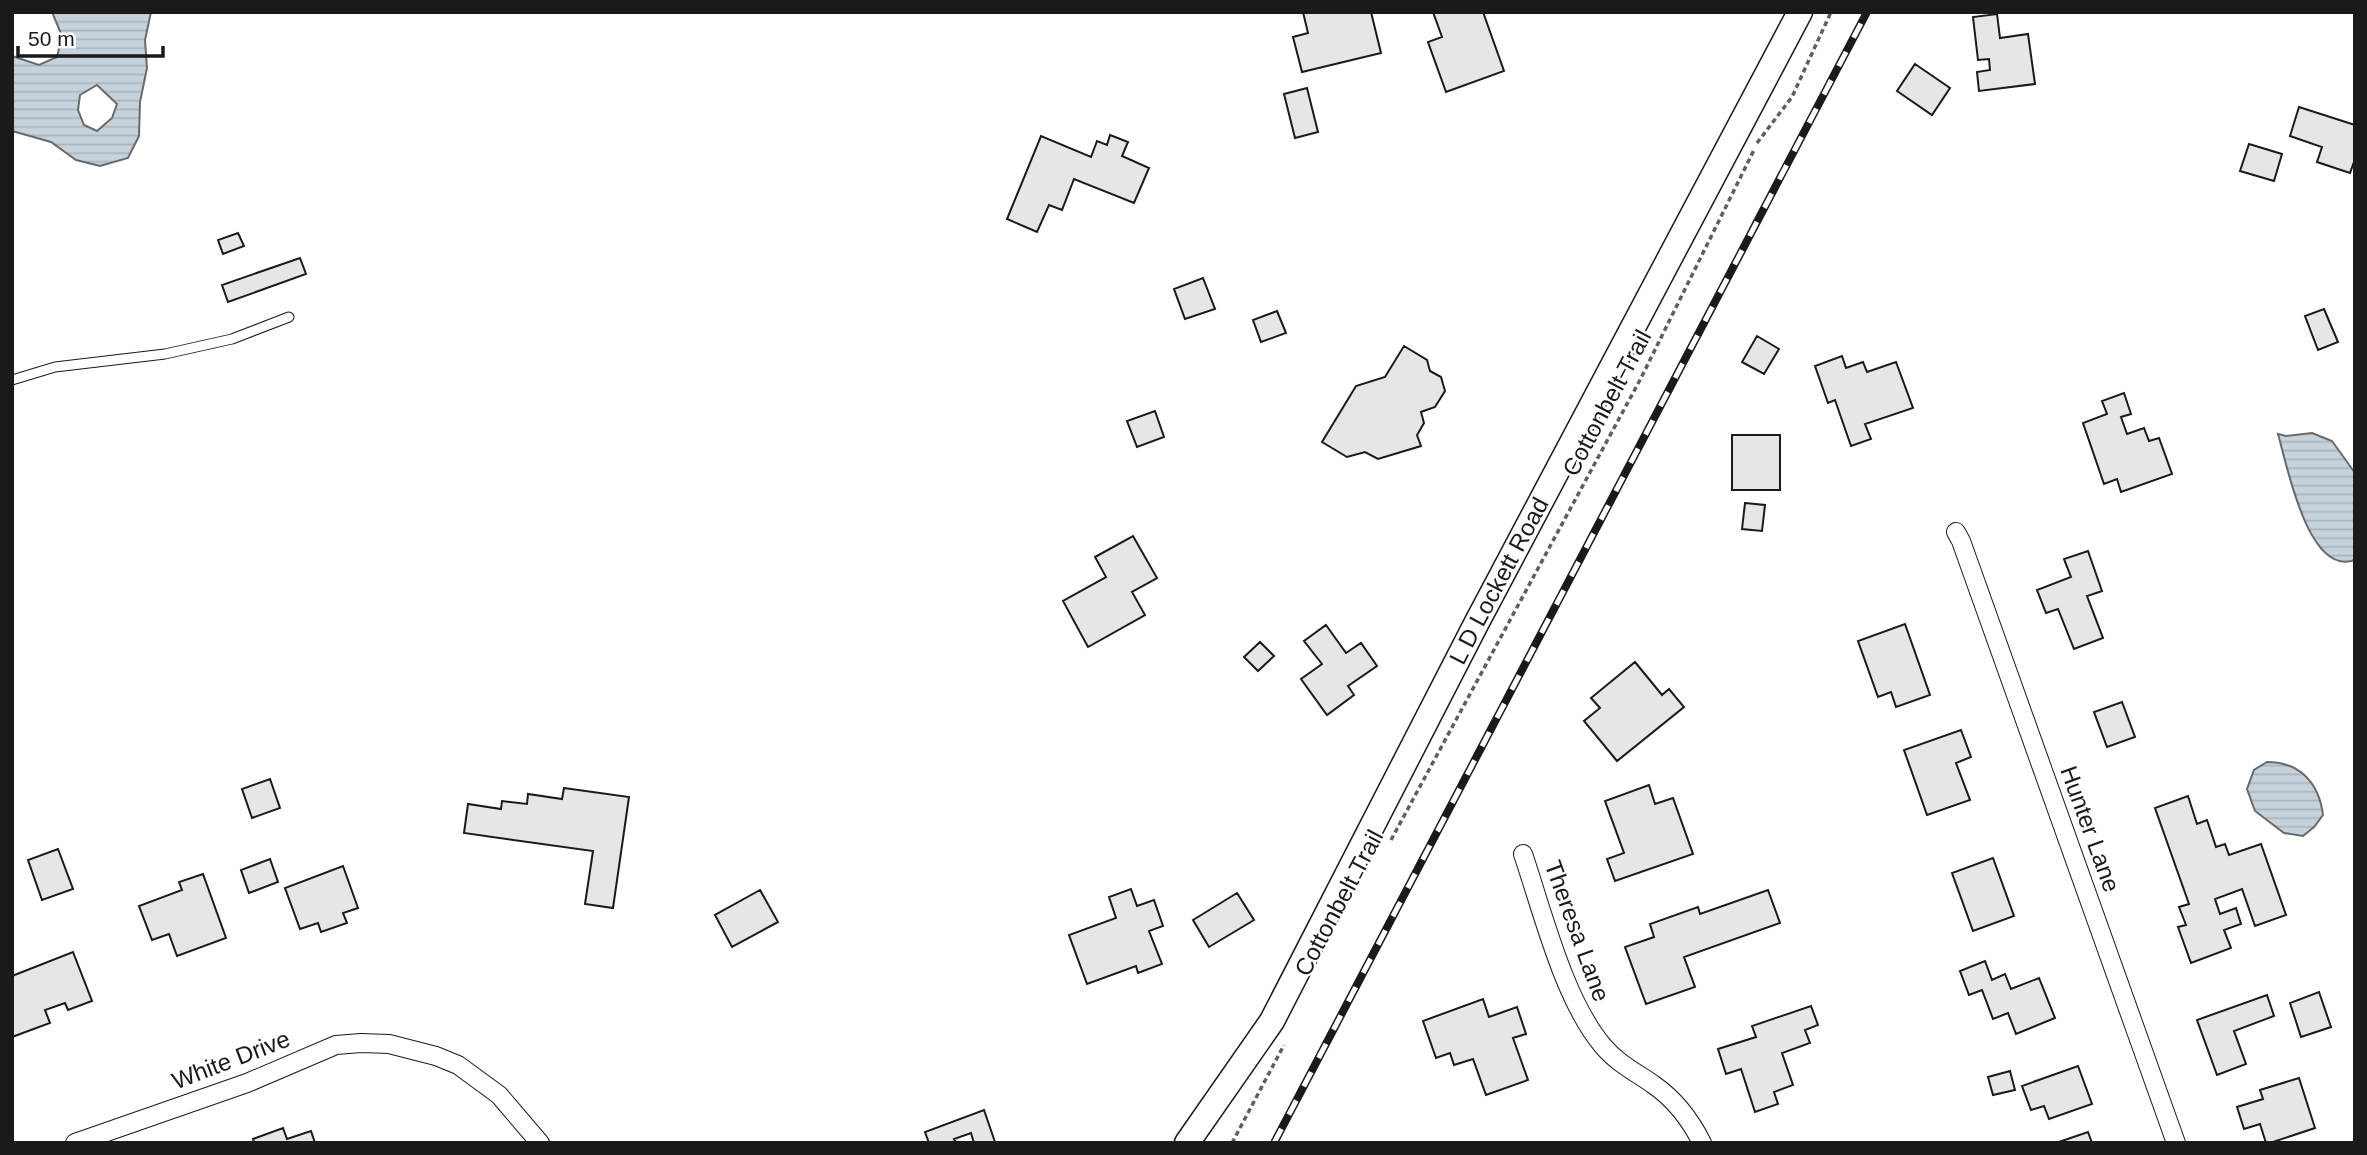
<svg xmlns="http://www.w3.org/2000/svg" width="2367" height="1155" font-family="Helvetica,sans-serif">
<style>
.water{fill:url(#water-rules);stroke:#6a6a6a;stroke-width:2;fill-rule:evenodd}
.building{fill:#e6e6e6;stroke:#1a1a1a;stroke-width:2}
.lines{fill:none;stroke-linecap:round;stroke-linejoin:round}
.service-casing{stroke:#1a1a1a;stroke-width:11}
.minor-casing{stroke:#1a1a1a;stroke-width:20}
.secondary-casing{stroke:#1a1a1a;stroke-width:27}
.path{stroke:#5f5f5f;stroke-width:3.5;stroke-dasharray:5 3.5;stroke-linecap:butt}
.service{stroke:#fff;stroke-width:9}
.minor{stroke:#fff;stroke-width:18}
.secondary{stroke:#fff;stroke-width:24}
.rail-casing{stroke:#1a1a1a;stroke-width:8}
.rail{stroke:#fff;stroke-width:5;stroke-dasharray:16;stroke-linecap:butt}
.labels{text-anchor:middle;stroke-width:5;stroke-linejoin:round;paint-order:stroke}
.street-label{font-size:24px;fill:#1a1a1a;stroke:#fff}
</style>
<defs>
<pattern id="water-rules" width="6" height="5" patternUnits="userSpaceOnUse" patternTransform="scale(1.75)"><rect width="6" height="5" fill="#c6d2dc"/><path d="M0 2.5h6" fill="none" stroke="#aab4bc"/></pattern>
</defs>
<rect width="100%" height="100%" fill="#fff"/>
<!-- water -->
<path class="water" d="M52,12H151L145,40L147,68L140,102L139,136L128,158L100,166L76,160L51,142L12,131V56L39,65L57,57L62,36ZM97,85L117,104L112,118L97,131L84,125L78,110L80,95Z
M2312,433L2332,441L2355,473V560C2308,577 2287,465 2278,434L2286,436Z
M2267,762C2300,762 2319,783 2323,815L2314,827L2303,836L2284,833L2255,811L2247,789L2254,770Z"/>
<!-- building -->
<path class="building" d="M1303,12H1371L1381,53L1302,72L1293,37L1308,33Z
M1433,12H1483L1504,71L1446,92L1428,42L1442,37Z
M1997,14L2000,38L2028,34L2035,84L1979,91L1977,72L1990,70L1989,59L1978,60L1973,17Z
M1915,64L1950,88L1932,115L1897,91Z
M1307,88L1318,132L1295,138L1284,94Z
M2299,107L2355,125V159L2350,173L2317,162L2322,147L2290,136Z
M1110,135L1128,142L1122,156L1149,168L1134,203L1074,179L1062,210L1049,205L1037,232L1007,219L1041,136L1091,157L1097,141L1107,145Z
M2249,144L2282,154L2274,181L2240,171Z
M238,233L244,246L223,254L218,240Z
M300,258L306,274L228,302L222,285Z
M1203,278L1215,309L1185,319L1174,289Z
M2324,309L2338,342L2318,350L2305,316Z
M1277,311L1286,333L1261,342L1253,320Z
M1757,336L1779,349L1764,374L1742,362Z
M1404,346L1427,360L1430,371L1441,377L1445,391L1435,407L1421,412L1424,423L1417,435L1421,446L1378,459L1365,452L1347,457L1322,442L1356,386L1385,377Z
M1842,356L1846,368L1863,362L1867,372L1896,362L1913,408L1865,424L1871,439L1851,446L1835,400L1828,403L1815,366Z
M2124,393L2131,414L2121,417L2127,434L2144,428L2149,441L2159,438L2172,474L2121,492L2117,479L2104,484L2083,423L2107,414L2102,401Z
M1155,411L1164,437L1137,447L1127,421Z
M1732,435H1780V490H1732Z
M1745,503L1765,505L1762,531L1742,529Z
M1133,536L1157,578L1132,592L1145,615L1088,647L1063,601L1106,577L1095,557Z
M2088,551L2102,591L2087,596L2103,638L2074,649L2058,609L2046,613L2037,590L2071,577L2064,559Z
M1905,624L1930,695L1896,707L1891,692L1878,697L1858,641Z
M1326,625L1346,653L1361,643L1377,666L1348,686L1354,695L1327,715L1301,679L1322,664L1304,641Z
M1260,642L1274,656L1258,671L1244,657Z
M1635,662L1662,695L1669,689L1684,707L1617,761L1584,721L1600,708L1591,698Z
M2122,702L2135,737L2107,747L2094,712Z
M1961,730L1971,757L1956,763L1970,800L1927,815L1904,750Z
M270,779L280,808L252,818L242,789Z
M1649,785L1655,804L1673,798L1693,854L1615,881L1607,859L1624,853L1605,801Z
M564,788L629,797L613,908L585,904L593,851L464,833L468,804L501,809L502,801L527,804L528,794L562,799Z
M2188,796L2197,824L2207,820L2216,847L2225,844L2229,855L2261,844L2286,915L2255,926L2242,889L2215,899L2220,914L2236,908L2241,924L2224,930L2231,948L2191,963L2178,927L2186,925L2179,907L2189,904L2155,808Z
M58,849L73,889L42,900L28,860Z
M1993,858L2014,916L1973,931L1952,873Z
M270,859L278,882L249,893L241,870Z
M343,866L358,908L343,913L347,923L321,932L318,923L300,929L285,888Z
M203,874L226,938L177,956L169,934L152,940L139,906L182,890L179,882Z
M1131,889L1137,906L1154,900L1163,926L1149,931L1162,964L1138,973L1136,966L1087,984L1069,935L1116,918L1109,897Z
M760,890L778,922L732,947L715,915Z
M1768,890L1780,923L1684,957L1695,987L1646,1004L1625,947L1654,937L1650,924L1698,907L1700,914Z
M1237,893L1254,920L1209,947L1193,920Z
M73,952L92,1001L68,1010L65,1003L45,1010L50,1023L12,1037V976Z
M1985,961L1992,980L2005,974L2011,989L2039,978L2055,1018L2016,1034L2008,1013L1993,1019L1982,990L1969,995L1960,971Z
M2319,992L2331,1027L2301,1037L2290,1003Z
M2267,995L2274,1016L2234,1031L2246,1064L2217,1075L2197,1020Z
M1483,999L1489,1017L1517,1007L1526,1034L1513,1038L1528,1080L1486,1095L1473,1059L1454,1065L1450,1053L1436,1058L1423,1021Z
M1811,1006L1818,1025L1805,1030L1810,1043L1782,1053L1793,1085L1774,1092L1778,1104L1755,1112L1741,1069L1726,1074L1718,1049L1756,1037L1752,1026Z
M2078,1066L2092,1104L2049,1119L2044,1106L2031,1110L2022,1086Z
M2010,1071L2015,1090L1993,1095L1988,1077Z
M2299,1078L2315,1128L2270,1143H2266L2260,1124L2244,1129L2237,1107L2263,1099L2260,1090Z
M984,1110L995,1142L974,1143L971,1133L954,1139L956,1143H929L925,1132Z
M283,1128L287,1139L311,1131L315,1143H254L253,1139Z
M2088,1132L2092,1143H2056Z"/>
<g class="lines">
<!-- service casing -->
<g class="service-casing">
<path id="service" d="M12,380L55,367L165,354L232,339L289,317"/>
</g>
<!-- minor casing -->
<g class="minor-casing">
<path id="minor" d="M1956,532L1961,541L2176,1143
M1523,854C1543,913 1564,1000 1603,1046C1617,1063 1637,1073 1654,1085C1674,1099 1691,1121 1702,1143
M75,1143L247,1083L336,1045L361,1043L389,1044L436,1056L458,1065L499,1095L540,1143"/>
</g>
<!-- secondary casing -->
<g class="secondary-casing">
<g id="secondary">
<path id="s1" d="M1187,1143L1272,1021L1476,624L1800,12"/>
</g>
</g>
<!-- path -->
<path class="path" d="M1757,143L1792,97L1831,12
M1391,840L1640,380L1754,150
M1232,1143L1284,1045"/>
<!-- service -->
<use href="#service" class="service"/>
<!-- minor -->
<use href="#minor" class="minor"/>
<!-- secondary -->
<use href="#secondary" class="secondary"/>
<!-- rail casing -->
<g class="rail-casing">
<path id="rail" d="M1274,1143L1867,12"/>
</g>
<!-- rail -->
<use href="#rail" class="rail"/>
</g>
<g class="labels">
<!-- street labels -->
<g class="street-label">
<text transform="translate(1607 403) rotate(-62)" y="8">Cottonbelt Trail</text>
<text dy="8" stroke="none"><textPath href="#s1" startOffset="644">L D Lockett Road</textPath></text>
<text transform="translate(2090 829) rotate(70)" y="8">Hunter Lane</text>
<text transform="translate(1339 903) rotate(-62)" y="8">Cottonbelt Trail</text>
<text transform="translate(1577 931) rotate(70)" y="8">Theresa Lane</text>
<text transform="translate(231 1060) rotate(-21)" y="8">White Drive</text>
</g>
</g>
<!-- border -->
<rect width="2367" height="1155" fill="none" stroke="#1a1a1a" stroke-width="28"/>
<!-- scale -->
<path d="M18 46v10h145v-10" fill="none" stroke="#1a1a1a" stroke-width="3.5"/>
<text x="28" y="46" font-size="21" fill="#1a1a1a" stroke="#ffffff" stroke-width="5" paint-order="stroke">50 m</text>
</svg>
